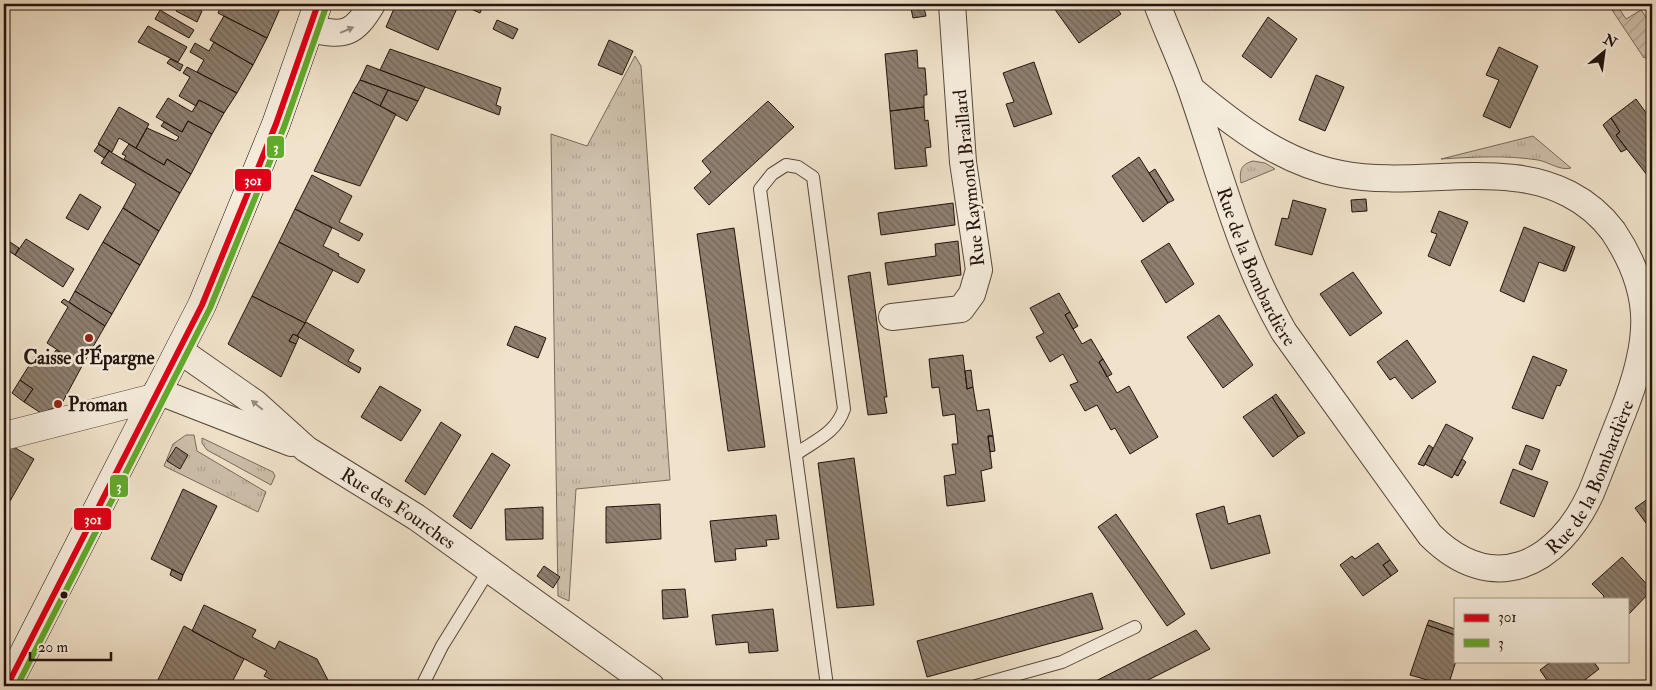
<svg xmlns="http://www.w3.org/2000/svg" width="1656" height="690" font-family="'IM FELL Double Pica',serif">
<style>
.grass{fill:url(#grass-tufts);stroke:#786a5c}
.garden{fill:url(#garden-furrows);stroke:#786a5c}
.building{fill:url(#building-back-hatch);stroke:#23130d}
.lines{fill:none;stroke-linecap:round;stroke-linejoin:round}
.service-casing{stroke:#56473c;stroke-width:14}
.minor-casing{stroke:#56473c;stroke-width:28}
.tertiary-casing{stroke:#56473c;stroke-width:29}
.secondary-casing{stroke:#23130d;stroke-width:29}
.service{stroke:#f6eddd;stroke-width:12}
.minor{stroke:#f6eddd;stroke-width:26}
.tertiary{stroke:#f6eddd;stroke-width:28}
.secondary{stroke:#f6eddd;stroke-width:28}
.bus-1-casing{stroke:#f6eddd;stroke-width:10}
.bus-2-casing{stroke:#f6eddd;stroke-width:10}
.bus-1{stroke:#e00018;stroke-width:6}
.bus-2{stroke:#62ab2c;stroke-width:6}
.oneway{fill:#978b7f}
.poi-dot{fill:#8f2418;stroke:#f6eddd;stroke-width:2}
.bus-dot{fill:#23130d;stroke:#f6eddd;stroke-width:2}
.labels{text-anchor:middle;stroke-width:5;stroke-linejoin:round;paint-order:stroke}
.street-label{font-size:19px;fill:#23130d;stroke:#f6eddd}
.poi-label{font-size:19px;font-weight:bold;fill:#23130d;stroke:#f6eddd}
.line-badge{stroke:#f6eddd;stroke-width:2}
.badge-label{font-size:14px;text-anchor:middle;font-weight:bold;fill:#fff}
</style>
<defs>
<pattern id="grass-tufts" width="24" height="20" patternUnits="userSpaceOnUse" patternTransform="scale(1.25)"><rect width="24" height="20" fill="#cec0ab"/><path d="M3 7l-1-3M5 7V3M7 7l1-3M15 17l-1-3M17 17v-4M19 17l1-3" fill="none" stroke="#b1a492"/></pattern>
<pattern id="garden-furrows" width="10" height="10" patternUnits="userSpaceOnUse" patternTransform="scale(1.25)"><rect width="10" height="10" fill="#cec0ab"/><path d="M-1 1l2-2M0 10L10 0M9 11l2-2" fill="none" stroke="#b1a492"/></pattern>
<pattern id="building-back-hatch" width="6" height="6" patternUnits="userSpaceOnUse" patternTransform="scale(1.25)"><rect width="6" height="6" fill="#8e7f70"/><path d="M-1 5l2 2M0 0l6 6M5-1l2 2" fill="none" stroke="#74675a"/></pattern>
</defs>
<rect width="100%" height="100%" fill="#f1e3cb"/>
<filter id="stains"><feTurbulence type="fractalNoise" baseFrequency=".004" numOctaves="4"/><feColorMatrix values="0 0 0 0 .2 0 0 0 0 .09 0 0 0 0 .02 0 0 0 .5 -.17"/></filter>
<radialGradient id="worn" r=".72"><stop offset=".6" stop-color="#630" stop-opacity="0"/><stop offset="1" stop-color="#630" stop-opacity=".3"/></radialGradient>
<!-- grass -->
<path class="grass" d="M635,56L641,66L670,480L576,489L569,601L558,596L551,134L587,146Z
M1533,136L1571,168C1560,171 1549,162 1538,160C1506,155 1473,157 1441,159Z
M1253,161L1265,163L1275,169L1241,183C1239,171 1241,164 1253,161Z
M186,435H194L197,451L266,492L258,512L164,466L173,444Z
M202,438L273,472L275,476L271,485L207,450L202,443Z"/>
<!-- garden -->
<path class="garden" d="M1608,4H1616L1626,19L1641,10L1652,26V53L1644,58Z"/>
<!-- building -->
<path class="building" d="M180,4H188L202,11L197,22L176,11Z
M222,4H282L267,38L218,13Z
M396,4H459L438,50L386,27Z
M460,4H484L480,13Z
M910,4H923L926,16L913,18Z
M1051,4H1079L1083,10L1092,4H1114L1121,14L1079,43Z
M1211,4H1225L1215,10Z
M160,10L194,30L189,38L155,19Z
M224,16L267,38L253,65L210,40Z
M1268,17L1297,39L1271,78L1242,56Z
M497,20L518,29L513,39L493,29Z
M148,26L187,47L178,62L138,42Z
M609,40L633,51L622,75L598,65Z
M214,42L253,65L237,93L197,72L204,60L190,52L195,43L209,51Z
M1499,47L1538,66L1510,128L1483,116L1499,80L1486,75Z
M390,49L501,88L496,105L501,107L499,115L380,70Z
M917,50L918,68H925L927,95H924V107L890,111L885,54Z
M170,59L183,65L180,71L167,63Z
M1034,62L1052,114L1014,127L1006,104L1014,102L1003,73Z
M367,65L425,87L418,101L360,80Z
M187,67L237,93L224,113L199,100L196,106L179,96L190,77L183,73Z
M1316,75L1344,87L1325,131L1299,120Z
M360,80L388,90L380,106L353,92Z
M388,90L418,101L407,121L380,106Z
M353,92L396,114L360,186L314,171Z
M168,98L192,112L199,100L224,113L212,134L188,121L182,132L156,117Z
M1636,99L1652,121V172L1647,175L1616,135L1620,132L1611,118Z
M768,101L794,127L709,205L694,188L711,172L702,161Z
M119,107L149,124L136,148L119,138L112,152L98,144Z
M924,107L925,121L928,120L931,147L925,148L927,166L895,169L890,111Z
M1611,118L1620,132L1616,135L1627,149L1621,152L1603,125Z
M188,121L212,134L191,174L167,159L164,165L136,148L147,128L176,141L179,137L161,126L164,122L182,132Z
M99,144L109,151L104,158L94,151Z
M129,144L164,165L167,159L191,174L180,193L124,159L126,156L122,154Z
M109,151L180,193L159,231L123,208L136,184L101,163Z
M1139,157L1168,203L1143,222L1112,176Z
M1155,169L1174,200L1168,203L1149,173Z
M312,175L352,196L339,222L363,234L359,241L295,209Z
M80,194L101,207L88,230L66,218Z
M1366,199L1367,211L1352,212L1351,200Z
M1293,200L1326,209L1312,255L1275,245L1282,218L1288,219Z
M953,203L955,225L881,235L878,213Z
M123,208L159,231L140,265L103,242Z
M295,209L332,228L323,246L339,254L338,256L365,270L358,283L279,242Z
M1439,211L1468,222L1450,266L1428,256L1437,234L1431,232Z
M1524,227L1573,246L1563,271L1539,262L1524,302L1500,291Z
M734,228L765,447L728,451L697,234Z
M4,238L19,248L15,255L4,248Z
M26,239L74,269L63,287L15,255Z
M958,241L961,275L888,285L885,263L936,256L935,244Z
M103,242L140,265L112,314L75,291Z
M279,242L333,270L305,323L252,296Z
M1169,243L1194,284L1166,303L1141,261Z
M1573,246L1575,247L1566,271H1563Z
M870,272L887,397H884L887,413L868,415L848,276Z
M1353,272L1382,313L1350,336L1320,294Z
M75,291L112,314L105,326L69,302Z
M1059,293L1070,312L1065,315L1082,344L1091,339L1103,359L1099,362L1117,393L1129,386L1158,437L1130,454L1115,428L1111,430L1097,405L1085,411L1070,385L1078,382L1063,354L1050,362L1036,337L1044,333L1030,308Z
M252,296L305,323L297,336L293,334L289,341L296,344L281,377L228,344Z
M64,299L105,326L82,366L47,343L68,307L61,302Z
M1070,312L1078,326L1073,329L1065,315Z
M1219,315L1253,365L1223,388L1187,337Z
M306,322L354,350L348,361L361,368L359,373L297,336Z
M515,326L546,338L538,358L507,345Z
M293,334L299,337L296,344L289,341Z
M1407,340L1436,382L1412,399L1395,377L1390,380L1377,362Z
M56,350L82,366L61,405L41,413L24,402L33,389L20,380L35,356L48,363Z
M963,355L967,389L973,387L977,411L989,409L993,436H988L992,468L981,471L985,501L947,506L944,476L956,474L952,444H958L955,414L943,416L939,387L932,388L929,359Z
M1533,356L1567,370L1560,386L1557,385L1543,419L1512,408Z
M1103,359L1112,374L1107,377L1099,362Z
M971,370L973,387L967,389L965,371Z
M20,380L33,389L24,402L12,393Z
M380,386L421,410L401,441L361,417Z
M1276,394L1305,433L1298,437L1272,397Z
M1272,397L1298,437L1273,457L1243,417Z
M441,422L461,435L425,495L405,481Z
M1446,424L1473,438L1452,478L1425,464Z
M988,436H993L995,451L990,452Z
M1429,445L1433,448L1424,466L1418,464Z
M1526,445L1540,450L1532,470L1519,464Z
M12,446L34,459L10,501L4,497V452Z
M176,447L188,455L180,469L167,461Z
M492,453L510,465L471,529L453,516Z
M854,458L874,605L837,608L818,463Z
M1462,459L1466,462L1458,476L1454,474Z
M1513,469L1548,482L1534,517L1500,503Z
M183,489L217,506L183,575L151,559Z
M1652,496V529L1651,530L1635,508Z
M4,497L10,501L4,512Z
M660,504L661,539L606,543V507Z
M1224,506L1228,524L1260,515L1270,553L1211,569L1196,514Z
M543,507V539L506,540L505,509Z
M1116,514L1185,614L1167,626L1098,527Z
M776,515L779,539L766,540L767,546L735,549L736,560L715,562L710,521Z
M1378,543L1390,560L1383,565L1391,576L1363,596L1340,565L1352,556L1355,559Z
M1622,557L1652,590L1627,616V599H1603L1604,596L1592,584Z
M1390,560L1398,571L1391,576L1383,565Z
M544,566L560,577L553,588L537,576Z
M172,569L183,575L181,581L170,575Z
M685,589L688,617L663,619L662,590Z
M1092,593L1103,629L927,677L917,641Z
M204,605L256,630L252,637L275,649L279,641L317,659L331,686H284L264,676L267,671L192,631Z
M773,609L778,651L749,653L748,642L716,645L712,615Z
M1429,620L1455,629L1454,635L1427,625Z
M1427,625L1455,635L1456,661L1448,686L1410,675Z
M184,626L244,659L230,686H155Z
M1196,630L1210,649L1136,686H1086Z
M1552,661H1593L1599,669L1577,686H1551L1540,670Z"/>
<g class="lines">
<!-- service casing -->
<g class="service-casing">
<path id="service" d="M796,454C816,440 836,433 844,409L813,177L798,167L786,165L772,174L760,189L827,686
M422,686L442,646L489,570
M976,686L1062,662L1135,627"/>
</g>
<!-- minor casing -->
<g class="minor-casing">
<g id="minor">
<path id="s1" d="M1157,4C1168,34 1182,62 1192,92C1220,173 1241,258 1284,332L1430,535C1493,598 1558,565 1591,493C1602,466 1612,439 1623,412C1650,343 1656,295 1613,231C1589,199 1553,182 1514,178C1456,171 1399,185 1341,174C1283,163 1235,126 1191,89"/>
<path d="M311,29C345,37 354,34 372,4"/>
<path d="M892,317L961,309L972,294L979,270L963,162L952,4"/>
<path id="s2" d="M179,350L255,403L306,449L416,517L651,686"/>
<path d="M157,391L291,443"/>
</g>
</g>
<!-- tertiary casing -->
<g class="tertiary-casing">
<path id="tertiary" d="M4,436L153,398"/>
</g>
<!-- secondary casing -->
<g class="secondary-casing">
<path id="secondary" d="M7,686L202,305L276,124L318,4"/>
</g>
<!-- service -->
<use href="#service" class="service"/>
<!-- minor -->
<use href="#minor" class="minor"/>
<!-- tertiary -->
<use href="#tertiary" class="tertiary"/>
<!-- secondary -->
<use href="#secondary" class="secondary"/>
<!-- bus-1 casing -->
<g class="bus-1-casing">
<path id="bus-1" d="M7,686L202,305L276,124L318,4"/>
</g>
<!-- bus-2 casing -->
<g class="bus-2-casing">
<path id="bus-2" d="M17,686L210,308L284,127L326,7"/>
</g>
<!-- bus-1 -->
<use href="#bus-1" class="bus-1"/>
<!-- bus-2 -->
<use href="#bus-2" class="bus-2"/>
</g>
<!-- one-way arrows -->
<defs><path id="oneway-solid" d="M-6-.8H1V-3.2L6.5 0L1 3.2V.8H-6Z" transform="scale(1.25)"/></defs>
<g class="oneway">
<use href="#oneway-solid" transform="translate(347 30) rotate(-23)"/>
<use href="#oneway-solid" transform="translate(257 405) rotate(-140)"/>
</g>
<!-- markers -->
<g class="poi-dot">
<circle cx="89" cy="338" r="5"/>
<circle cx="58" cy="404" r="5"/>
</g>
<circle class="bus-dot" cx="64" cy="595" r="4.5"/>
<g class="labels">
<!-- street labels -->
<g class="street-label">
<text transform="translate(968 178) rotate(-96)" y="7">Rue Raymond Braillard</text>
<text dy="7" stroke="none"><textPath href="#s1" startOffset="281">Rue de la Bombardière</textPath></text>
<text dy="7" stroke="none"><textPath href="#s1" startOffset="820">Rue de la Bombardière</textPath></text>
<text dy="7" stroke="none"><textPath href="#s2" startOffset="271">Rue des Fourches</textPath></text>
</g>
<!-- poi labels -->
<g class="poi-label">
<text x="89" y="364">Caisse d'Épargne</text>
<text x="68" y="411" text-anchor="start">Proman</text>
</g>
</g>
<g class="line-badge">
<rect x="266" y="135" width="19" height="24" rx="5" fill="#62ab2c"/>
<rect x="234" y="168" width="38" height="24" rx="5" fill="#e00018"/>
<rect x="109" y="474" width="20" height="24" rx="5" fill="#62ab2c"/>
<rect x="73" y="507" width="39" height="24" rx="5" fill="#e00018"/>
</g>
<g class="badge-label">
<text x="276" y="152">3</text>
<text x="253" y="185">301</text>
<text x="119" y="491">3</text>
<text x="93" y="524">301</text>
</g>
<!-- margin -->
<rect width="1656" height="690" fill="none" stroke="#f1e3cb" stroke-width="20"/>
<rect x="5" y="5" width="1646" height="680" fill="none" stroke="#23130d" stroke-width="2.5"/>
<rect x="10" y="10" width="1636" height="670" fill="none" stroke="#23130d"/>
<!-- legend -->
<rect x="1454" y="598" width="175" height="65" fill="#f6eddd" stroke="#a2968a"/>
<rect x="1464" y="614" width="25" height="8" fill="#e00018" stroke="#a2968a"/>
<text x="1498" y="622" font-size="15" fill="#23130d">301</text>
<rect x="1464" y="639" width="25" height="8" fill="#62ab2c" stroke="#a2968a"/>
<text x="1498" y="648" font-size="15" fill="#23130d">3</text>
<!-- north arrow -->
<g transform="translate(1604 52) rotate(29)" stroke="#f6eddd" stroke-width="4" paint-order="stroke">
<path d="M0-4L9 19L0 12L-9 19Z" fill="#23130d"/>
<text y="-8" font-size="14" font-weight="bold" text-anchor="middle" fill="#23130d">N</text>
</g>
<!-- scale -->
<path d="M30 652v8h81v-8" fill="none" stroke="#23130d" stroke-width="2.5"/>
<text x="38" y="652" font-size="15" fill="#23130d" stroke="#f6eddd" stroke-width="4" paint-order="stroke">20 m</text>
<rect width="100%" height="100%" filter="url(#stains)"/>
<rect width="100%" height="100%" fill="url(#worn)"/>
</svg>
